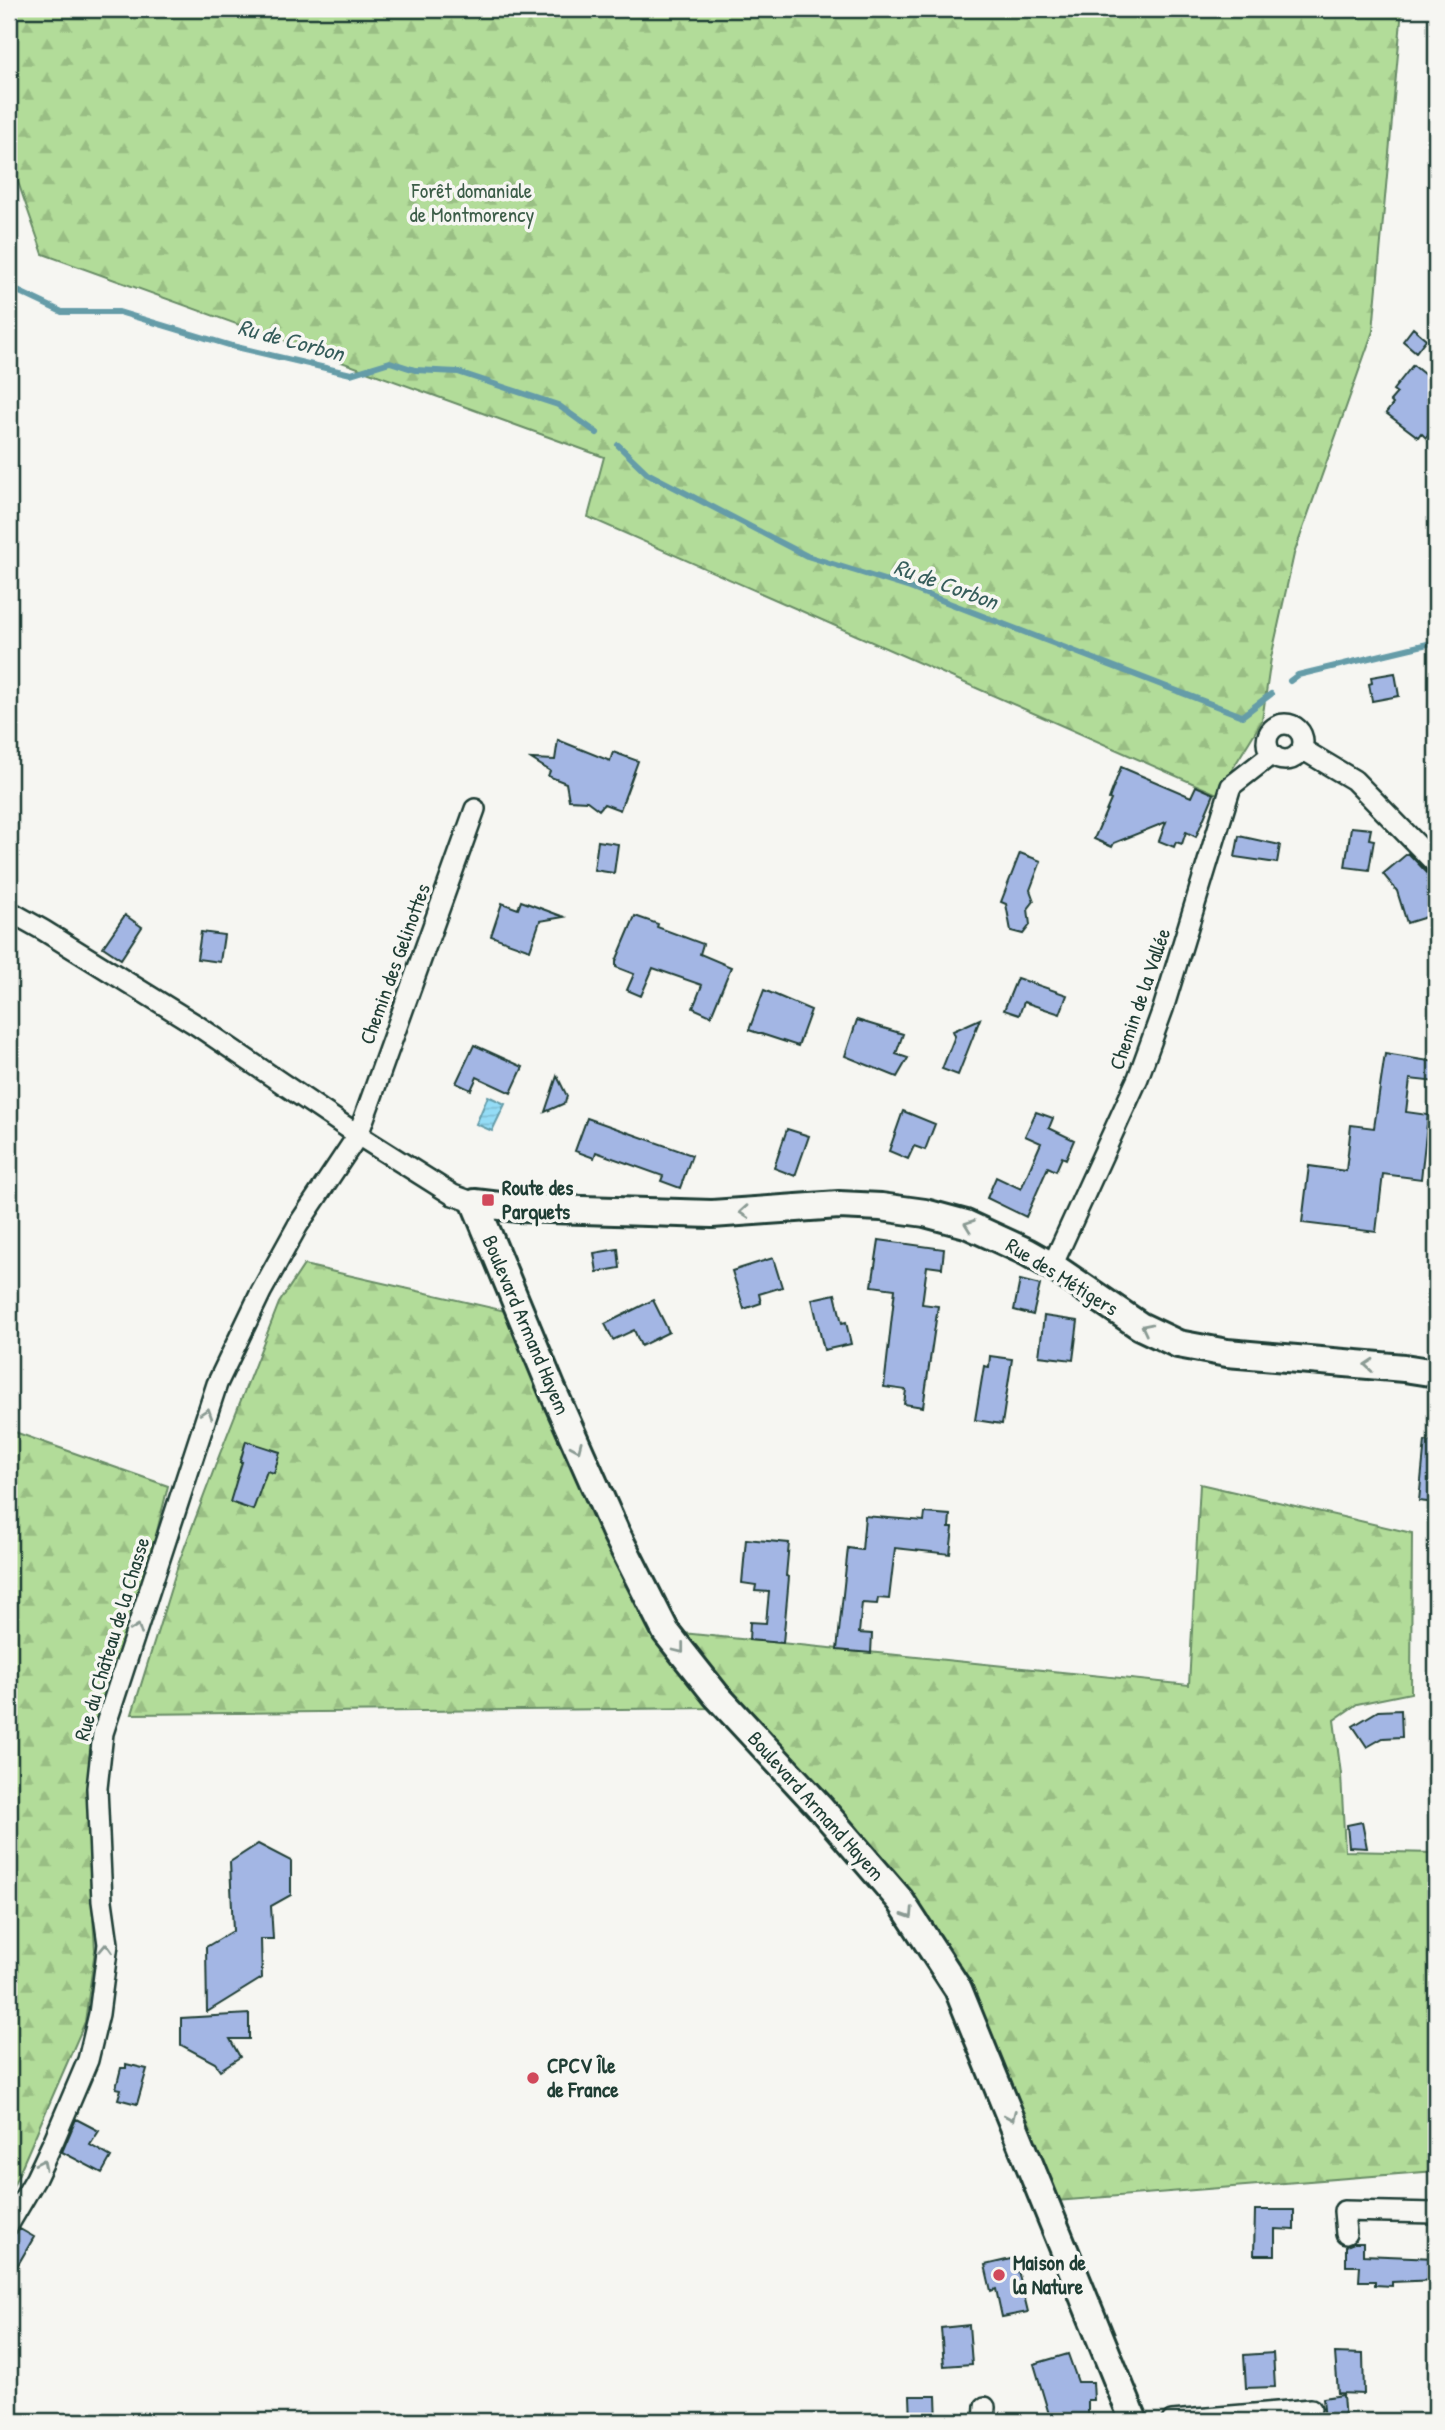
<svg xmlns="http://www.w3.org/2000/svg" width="1445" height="2430" font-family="'Patrick Hand',sans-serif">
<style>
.forest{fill:url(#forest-firs);stroke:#688c66;stroke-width:2}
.water{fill:url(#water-rules);stroke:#659ca8;stroke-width:2}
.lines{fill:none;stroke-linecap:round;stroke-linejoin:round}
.stream{stroke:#659ca8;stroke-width:6}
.building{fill:#a3b6e4;stroke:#1f3d34;stroke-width:2}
.minor-casing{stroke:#1f3d34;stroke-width:24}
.secondary-casing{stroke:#1f3d34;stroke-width:32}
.minor{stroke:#f6f6f2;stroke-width:19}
.secondary{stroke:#f6f6f2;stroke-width:26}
.oneway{stroke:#8a9a93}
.poi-dot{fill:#d1495b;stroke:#f6f6f2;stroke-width:2.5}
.labels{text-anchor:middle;stroke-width:7;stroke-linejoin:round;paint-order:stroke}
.park-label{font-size:21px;fill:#3c5d48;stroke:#f6f6f2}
.street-label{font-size:21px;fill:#1f3d34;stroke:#f6f6f2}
.poi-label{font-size:21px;font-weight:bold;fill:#1f3d34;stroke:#f6f6f2;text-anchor:start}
.water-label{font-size:23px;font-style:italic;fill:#365d5b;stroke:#f6f6f2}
</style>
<defs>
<pattern id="forest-firs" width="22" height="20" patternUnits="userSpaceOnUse" patternTransform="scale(1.75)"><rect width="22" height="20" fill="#b2dc99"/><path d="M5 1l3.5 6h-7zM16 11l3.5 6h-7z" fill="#99be84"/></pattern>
<pattern id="water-rules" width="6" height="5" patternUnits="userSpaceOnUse" patternTransform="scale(1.75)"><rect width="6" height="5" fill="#94dcf6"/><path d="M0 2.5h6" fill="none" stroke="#7fbed4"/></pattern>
</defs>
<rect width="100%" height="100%" fill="#f6f6f2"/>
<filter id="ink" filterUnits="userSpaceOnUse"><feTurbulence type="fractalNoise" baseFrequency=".0143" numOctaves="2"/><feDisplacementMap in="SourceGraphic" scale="14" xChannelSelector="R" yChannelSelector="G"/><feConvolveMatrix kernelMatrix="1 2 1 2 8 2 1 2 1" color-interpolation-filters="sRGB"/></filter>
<g filter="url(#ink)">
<!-- forest -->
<path class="forest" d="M9,9H1402L1373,331L1294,554L1271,658L1262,721L1217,794L588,517L604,457L43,254L9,156Z
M304,1265L510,1312L713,1708L132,1714L179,1562L219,1456L279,1303Z
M9,1430L168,1486L95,1787L89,1849L95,1950L85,2022L9,2196Z
M1200,1484L1412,1533L1411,1693L1357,1704L1334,1720L1341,1774L1345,1851L1436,1853V2171L1056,2201L962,1983L673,1632L1189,1685Z"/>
<!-- water -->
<path class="water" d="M488,1096L505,1104L492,1131L476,1124Z"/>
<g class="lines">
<!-- stream -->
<path class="stream" d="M9,287L62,312H119L232,346L351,374L390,362L415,370L458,372L558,405L597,433
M618,445L647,473L807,556L910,588L1242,716L1271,694
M1290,681L1298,675L1436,642"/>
</g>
<!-- building -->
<path class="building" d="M1413,328L1426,339L1416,352L1403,341Z
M1413,365L1436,384V439L1429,433L1426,438L1421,433L1418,437L1386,413L1393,404L1390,401L1397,393L1393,390Z
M1395,673L1399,696L1372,701L1369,684L1372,683L1371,677Z
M558,740L610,761L613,752L638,761L620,810L604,804L599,810L587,801L569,800L566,783L548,776L550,771L531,759L555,760Z
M1121,767L1191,797L1196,786L1214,794L1196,837L1186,832L1182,844L1176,842L1174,847L1159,841L1166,822L1114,843L1112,847L1094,839L1111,800L1109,799Z
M1351,827L1371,829L1369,839L1374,840L1369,870L1345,867Z
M1239,836L1280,845L1277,863L1235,857Z
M598,841L618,844L614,873L594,870Z
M1020,853L1041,861L1030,890L1034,901L1028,909L1030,925L1023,934L1011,931L1006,904L1001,902Z
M1408,853L1427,873L1436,876V914L1407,923L1397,891L1383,874Z
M521,901L564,917L540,921L530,950L491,936L502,903L518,909Z
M125,915L142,927L121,959L103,947Z
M635,916L658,924L657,927L703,944L700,954L731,967L711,1016L693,1008L702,985L653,968L641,996L627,990L634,974L616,967V961Z
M201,932L224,935L220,962L197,959Z
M1017,978L1067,995L1060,1014L1024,1002L1019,1015L1004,1010Z
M764,990L811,1010L798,1046L749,1030Z
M980,1019L958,1075L942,1069L955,1036L953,1031Z
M857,1020L903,1034L896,1054L908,1058L897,1077L845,1056Z
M474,1045L523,1067L511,1093L477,1077L471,1090L456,1083Z
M1385,1054L1436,1062V1082L1410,1079L1406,1112L1428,1115L1421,1179L1383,1174L1376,1232L1302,1223L1309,1166L1346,1171L1351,1125L1374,1128Z
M557,1076L567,1096L565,1103L545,1112Z
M903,1111L935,1124L925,1150L914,1146L908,1159L889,1151Z
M1036,1112L1053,1118L1049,1128L1074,1140L1066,1159L1062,1157L1056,1171L1048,1167L1026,1217L987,1198L996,1177L1021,1189L1041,1143L1025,1136Z
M587,1118L692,1155L680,1188L661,1181L663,1176L596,1152L594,1158L575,1151Z
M787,1129L809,1136L795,1176L774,1168Z
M879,1240L944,1249L942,1268L927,1266L922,1304L938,1306L923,1407L904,1404L906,1390L884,1387L895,1289L872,1286Z
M618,1249L620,1268L597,1272L594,1253Z
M773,1258L782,1287L759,1294L761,1303L744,1309L732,1271Z
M1020,1280L1040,1285L1033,1315L1014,1310Z
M835,1294L842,1323L846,1322L851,1344L824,1350L812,1299Z
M653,1300L669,1332L641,1346L634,1330L613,1340L605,1324Z
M1044,1316L1078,1321L1073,1360L1039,1356Z
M990,1356L1012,1359L1002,1424L975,1420L984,1366L989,1367Z
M246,1441L280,1452L274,1473L267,1471L253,1510L230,1502L242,1462H240Z
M1425,1441L1436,1442V1503L1419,1501Z
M925,1513L950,1515L949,1528H953L950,1554L895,1548L889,1599L878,1598L877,1604L862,1603L859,1633L872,1634L871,1653L837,1650L848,1548L862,1550L865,1516L924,1521Z
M746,1539L789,1543L786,1576L789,1577L783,1643L749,1640L750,1622L766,1623L769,1592L755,1591L756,1585L742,1583Z
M1401,1710L1402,1737L1383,1738L1367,1747L1353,1726L1378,1711Z
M1362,1822L1367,1848L1349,1847L1347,1825Z
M258,1844L291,1861V1895L271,1906L273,1939H261L262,1978L207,2012L206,1947L233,1931L230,1862Z
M249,2014V2039H230L240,2057L220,2070L215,2063L181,2045V2018Z
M126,2064L147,2069L137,2104L118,2099L121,2089L116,2088L121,2068H126Z
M76,2119L99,2131L90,2145L111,2157L102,2173L62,2152Z
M1255,2210H1294V2230L1275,2229V2255H1254Z
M20,2229L34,2237L9,2280V2240Z
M1354,2243H1363V2255L1436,2258V2280L1392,2282V2286L1375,2285V2281H1359L1360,2266H1346V2246Z
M1015,2258L1028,2312L1002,2317L996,2289L991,2291L985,2265Z
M969,2325L972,2364L944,2366L941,2328Z
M1273,2353L1275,2387L1246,2388L1244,2355Z
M1335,2353L1363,2354L1364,2394L1338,2393Z
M1068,2354L1078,2382H1093L1094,2400H1088V2421H1051L1034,2364Z
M1343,2395L1345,2421H1325L1323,2398Z
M910,2396H936L937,2421H911Z"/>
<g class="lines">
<!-- minor casing -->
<g class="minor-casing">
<path id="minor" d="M1267 742a18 18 0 1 1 36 0a18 18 0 1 1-36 0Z
M1302,749L1354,780L1436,864
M9,911L43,930L198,1026L358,1135L453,1195L475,1203
M1052,1266L1138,1078L1163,1009L1231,786L1272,754
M9,2224L36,2178L54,2140L88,2060L99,2014L108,1944L102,1901L97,1788L103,1733L217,1384L261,1292L298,1225L358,1135L475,809
M1346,2234L1344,2211L1436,2213
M984,2421L985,2407
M1172,2421L1311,2409"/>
</g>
<!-- secondary casing -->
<g class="secondary-casing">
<path id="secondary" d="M1134,2421L958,1989L900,1900L819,1806L716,1695L666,1632L615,1531L552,1389L475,1203L518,1208L712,1214L839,1205L881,1207L925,1213L966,1224L1027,1252L1052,1266L1140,1326L1178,1344L1227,1353L1404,1368L1436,1373"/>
</g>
<!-- minor -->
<use href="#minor" class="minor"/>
<!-- secondary -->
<use href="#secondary" class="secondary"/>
</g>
<!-- one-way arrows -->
<defs><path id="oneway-chevron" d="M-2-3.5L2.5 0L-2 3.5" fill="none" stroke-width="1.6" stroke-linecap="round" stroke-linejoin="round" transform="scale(1.75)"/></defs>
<g class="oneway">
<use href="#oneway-chevron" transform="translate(744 1212) rotate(176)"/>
<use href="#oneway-chevron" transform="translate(969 1225) rotate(-160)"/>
<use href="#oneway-chevron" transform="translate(1146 1328) rotate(-153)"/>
<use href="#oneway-chevron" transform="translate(1369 1365) rotate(-175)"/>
<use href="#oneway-chevron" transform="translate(207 1413) rotate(-72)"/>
<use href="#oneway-chevron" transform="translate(577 1447) rotate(66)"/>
<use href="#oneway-chevron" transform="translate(137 1629) rotate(-71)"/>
<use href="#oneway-chevron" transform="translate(680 1649) rotate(52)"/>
<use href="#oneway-chevron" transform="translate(909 1914) rotate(57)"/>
<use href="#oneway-chevron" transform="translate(106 1948) rotate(-88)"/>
<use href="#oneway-chevron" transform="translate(1011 2116) rotate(67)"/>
<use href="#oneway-chevron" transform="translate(42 2164) rotate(-64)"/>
</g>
</g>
<!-- markers -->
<g class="poi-dot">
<rect x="481" y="1193" width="14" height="14" rx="3.5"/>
<circle cx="533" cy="2078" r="7"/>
<circle cx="999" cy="2275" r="7"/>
</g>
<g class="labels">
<!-- park labels -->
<g class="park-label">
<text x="472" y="198">Forêt domaniale<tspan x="472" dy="24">de Montmorency</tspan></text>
</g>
<!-- street labels -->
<g class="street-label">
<text transform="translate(395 964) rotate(-70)" y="7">Chemin des Gelinottes</text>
<text transform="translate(1140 999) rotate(-71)" y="7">Chemin de la Vallée</text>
<text transform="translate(1062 1277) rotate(32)" y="7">Rue des Métigers</text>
<text transform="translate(526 1325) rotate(67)" y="7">Boulevard Armand Hayem</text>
<text transform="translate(112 1639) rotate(-73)" y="7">Rue du Château de la Chasse</text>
<text transform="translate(816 1806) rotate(48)" y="7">Boulevard Armand Hayem</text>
</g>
<!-- poi labels -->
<g class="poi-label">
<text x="502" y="1195">Route des<tspan x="502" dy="24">Parquets</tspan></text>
<text x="547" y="2073">CPCV Île<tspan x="547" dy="24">de France</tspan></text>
<text x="1013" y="2270">Maison de<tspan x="1013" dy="24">la Nature</tspan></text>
</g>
<!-- water labels -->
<g class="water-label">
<text transform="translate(291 340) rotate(15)" y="8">Ru de Corbon</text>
<text transform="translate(946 584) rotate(20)" y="8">Ru de Corbon</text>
</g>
</g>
<!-- margin -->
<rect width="1445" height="2430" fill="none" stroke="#f6f6f2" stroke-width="35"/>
<rect x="18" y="18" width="1410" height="2395" fill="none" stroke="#1f3d34" stroke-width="2.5" filter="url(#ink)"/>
</svg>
